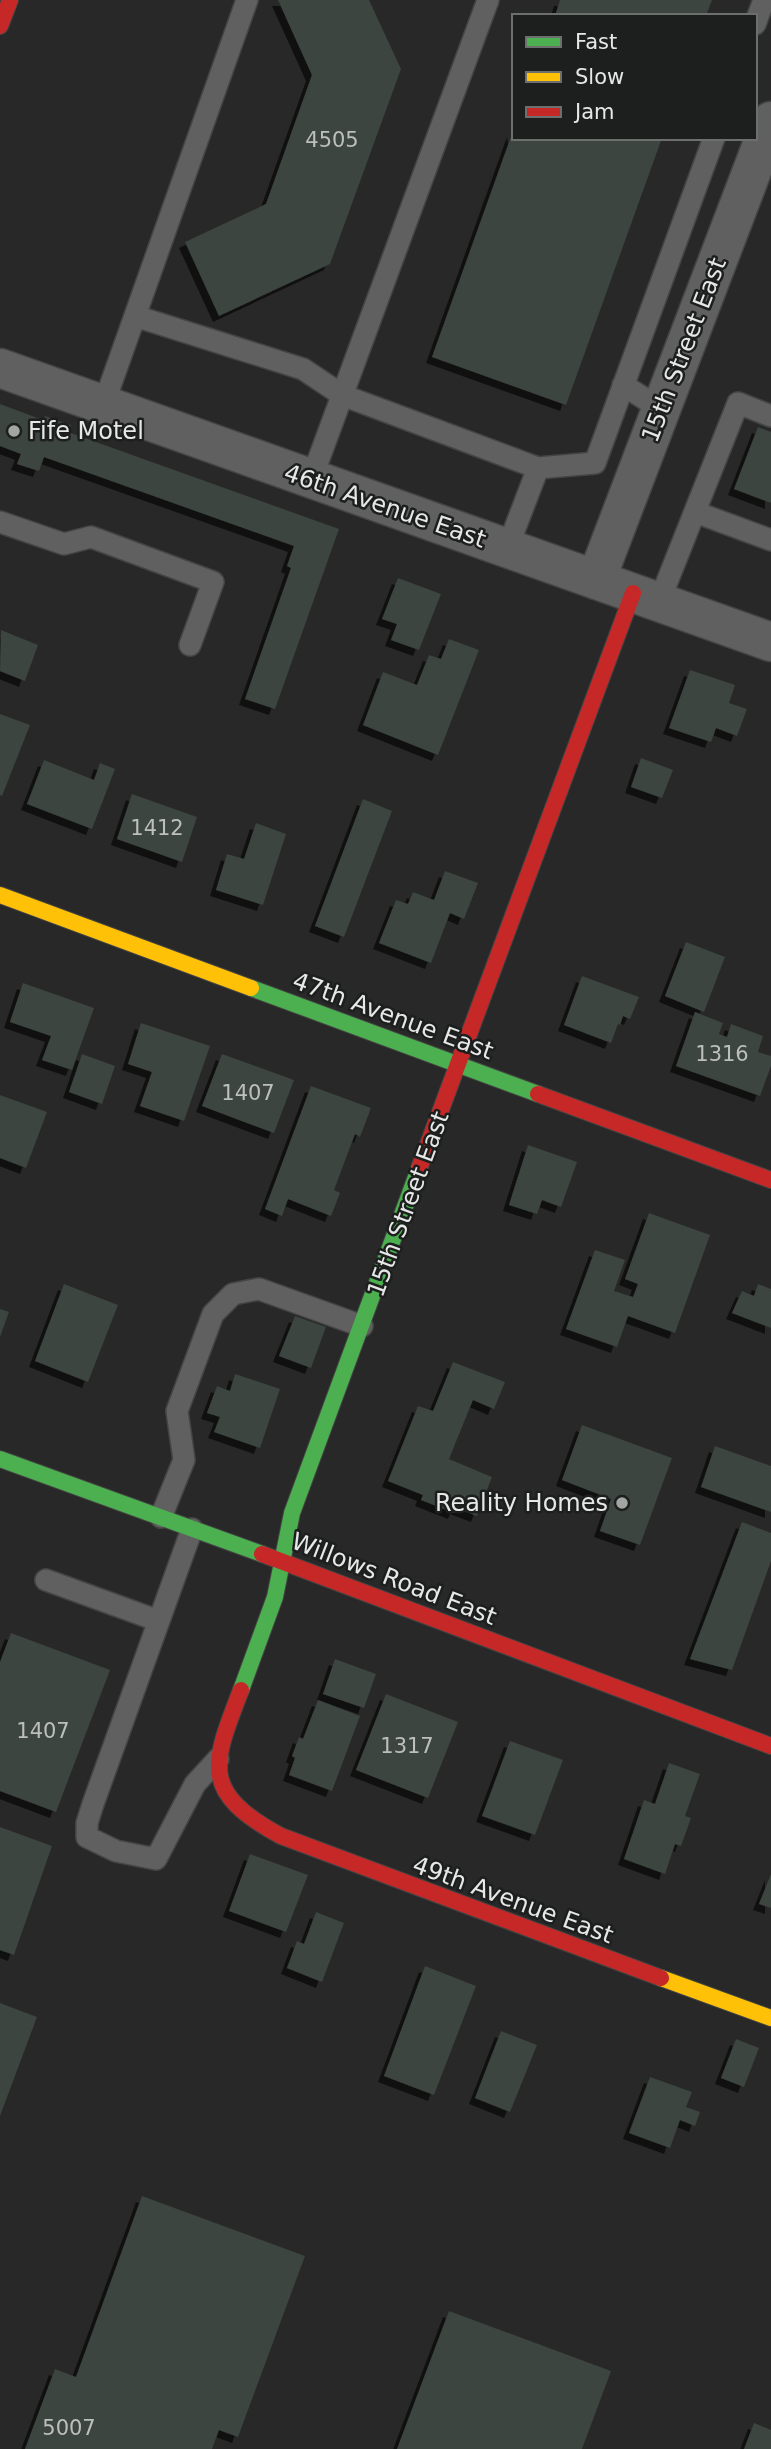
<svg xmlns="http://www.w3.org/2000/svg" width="771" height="2449" font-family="'DejaVu Sans',sans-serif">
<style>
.building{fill:#3c443f;filter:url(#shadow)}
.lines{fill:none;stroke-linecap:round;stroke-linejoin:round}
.lane-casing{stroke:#434443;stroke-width:24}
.street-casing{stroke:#434443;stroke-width:41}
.fast-casing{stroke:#434443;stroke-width:18}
.slow-casing{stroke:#434443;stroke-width:18}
.jam-casing{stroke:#434443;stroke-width:18}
.lane{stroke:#5f605f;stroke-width:21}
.street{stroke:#5f605f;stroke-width:38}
.fast{stroke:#4caf50;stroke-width:16}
.slow{stroke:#ffc107;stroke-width:16}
.jam{stroke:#c62828;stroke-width:16}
.poi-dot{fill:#a3a5a4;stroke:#1d1f1e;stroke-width:2.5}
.labels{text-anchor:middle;stroke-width:5;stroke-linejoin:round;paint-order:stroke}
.number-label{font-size:21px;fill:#bcbfbd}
.street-label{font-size:24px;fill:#e6e8e7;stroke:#1d1f1e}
.poi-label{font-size:24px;fill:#e6e8e7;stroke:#1d1f1e;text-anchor:start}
</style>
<defs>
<filter id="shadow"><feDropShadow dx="-6" dy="6" stdDeviation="0" flood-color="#0009"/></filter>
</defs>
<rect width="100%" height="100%" fill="#272827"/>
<!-- building -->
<path class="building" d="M278,0H369L401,69L330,264L219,316L185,242L266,204L312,75Z
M560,0H712L706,16H555Z
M513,131L514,138H662L566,405L432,357Z
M0,404L43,420L45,416L71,425L68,432L339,529L275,709L245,699L291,568L287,566L294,546L44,457L39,471L17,464L21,454L0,446Z
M758,427L771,432V503L734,489Z
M398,578L441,594L419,650L391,640L397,624L382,619Z
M1,630L38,645L25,681L0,671Z
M449,639L479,650L438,755L363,725L383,672L417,685L429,655L441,659Z
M690,670L735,685L729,703L747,709L737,736L716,728L711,742L669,728Z
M0,714L30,725L2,796L0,795Z
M641,758L673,770L662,798L631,787Z
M44,760L94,780L100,763L115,769L92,829L27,804Z
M132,794L197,817L182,862L117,839Z
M363,799L392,811L344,937L315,926Z
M256,823L286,834L263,905L216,890L227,854L244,859Z
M445,871L478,883L464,919L450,913L431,963L379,943L396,900L408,904L413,892L434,900Z
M686,942L725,957L704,1012L665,996Z
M582,976L639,997L630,1019L623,1016L620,1025L618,1024L611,1043L564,1025Z
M23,983L94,1008L72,1070L42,1060L51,1036L10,1022Z
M695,1012L723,1023L719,1034L727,1037L731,1024L763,1036L758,1052L771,1056V1066L760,1096L676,1066Z
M141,1023L210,1046L184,1121L140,1106L152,1072L128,1064Z
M82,1054L115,1066L102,1104L69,1092Z
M222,1054L294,1080L274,1133L202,1106Z
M311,1086L371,1108L360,1137L355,1134L334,1190L340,1193L331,1216L288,1199L282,1216L265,1209Z
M0,1095L47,1112L26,1168L0,1158Z
M528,1145L577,1162L561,1207L542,1200L537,1214L509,1205Z
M649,1213L710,1235L675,1333L628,1316L617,1347L566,1329L595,1250L625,1260L614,1291L633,1297L638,1284L625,1279Z
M64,1284L118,1305L88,1382L35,1361Z
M758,1284L771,1289V1328L732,1313L742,1291L754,1296Z
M0,1309L9,1312L0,1337Z
M295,1316L326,1327L311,1368L279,1356Z
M453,1362L505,1382L494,1409L473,1400L449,1459L492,1477L477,1516L456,1508L454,1513L421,1500L423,1495L388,1481L418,1406L433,1411Z
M235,1374L280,1389L260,1448L214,1432L220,1417L207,1413L217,1386L230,1391Z
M582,1425L672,1458L640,1545L600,1531L611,1499L562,1480Z
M715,1446L771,1466V1512L701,1487Z
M742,1522L771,1533V1561L732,1670L690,1659Z
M11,1633L110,1670L56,1812L0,1791V1662Z
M335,1659L376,1674L364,1708L323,1694Z
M386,1694L458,1722L428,1798L356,1770Z
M318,1700L360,1716L332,1791L289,1775L295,1758L292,1756L299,1737L303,1739Z
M510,1741L563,1760L535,1835L482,1816Z
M669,1763L700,1774L685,1816L691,1818L681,1846L675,1844L665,1874L624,1859L644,1800L655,1804Z
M0,1827L52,1846L14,1955L0,1950Z
M250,1854L308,1875L286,1932L229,1911Z
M771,1874V1908L759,1904Z
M316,1912L344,1923L322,1982L287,1968L297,1941L304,1944Z
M425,1966L476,1986L434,2095L384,2076Z
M0,2003L37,2017L0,2116Z
M501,2031L537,2045L510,2112L475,2098Z
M736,2039L759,2048L744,2087L721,2078Z
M650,2077L692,2092L686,2107L700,2112L695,2126L680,2120L670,2148L629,2133Z
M142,2196L305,2256L238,2437L219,2430L212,2449H25L55,2369L76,2377Z
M449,2311L611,2371L582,2449H397Z
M754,2423L771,2430V2449H744Z"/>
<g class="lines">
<!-- lane casing -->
<g class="lane-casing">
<path id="lane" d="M755,24L764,0
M135,316L303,369L342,395L538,468L595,463L714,138
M623,385L661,409
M103,406L247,0
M311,480L488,0
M695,512L771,540
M0,522L64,544L91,537L213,582L190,645
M507,549L538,468
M659,602L738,403L771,416
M161,1517L184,1460L177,1411L213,1314L233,1294L259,1289L362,1326
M192,1529L93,1804L87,1823V1837L116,1851L156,1859L195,1784L218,1759
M46,1580L159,1621"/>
</g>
<!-- street casing -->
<g class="street-casing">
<path id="street" d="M0,368L771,642
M596,580L771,121"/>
</g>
<!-- fast casing -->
<g class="fast-casing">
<path id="fast" d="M251,988L538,1094
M0,1459L262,1554
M241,1690L275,1597L292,1513L420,1166"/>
</g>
<!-- slow casing -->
<g class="slow-casing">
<path id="slow" d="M0,895L251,988
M661,1978L771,2018"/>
</g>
<!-- jam casing -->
<g class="jam-casing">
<path id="jam" d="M0,26L10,0
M538,1094L771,1180
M420,1166L633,593
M262,1554L771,1746
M241,1690C212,1765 200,1792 281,1836L661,1978"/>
</g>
<!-- lane -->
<use href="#lane" class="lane"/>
<!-- street -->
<use href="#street" class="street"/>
<!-- fast -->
<use href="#fast" class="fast"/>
<!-- slow -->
<use href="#slow" class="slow"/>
<!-- jam -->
<use href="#jam" class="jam"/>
</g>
<!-- markers -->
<g class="poi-dot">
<circle cx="14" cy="431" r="7"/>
<circle cx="622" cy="1503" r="7"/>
</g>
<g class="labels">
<!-- number labels -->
<g class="number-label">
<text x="332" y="147">4505</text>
<text x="157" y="835">1412</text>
<text x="722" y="1061">1316</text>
<text x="248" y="1100">1407</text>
<text x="43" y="1738">1407</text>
<text x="407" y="1753">1317</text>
<text x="69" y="2435">5007</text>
</g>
<!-- street labels -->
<g class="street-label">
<text transform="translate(684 350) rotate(-69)" y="8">15th Street East</text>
<text transform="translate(385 506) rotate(19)" y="8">46th Avenue East</text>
<text transform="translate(393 1016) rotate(20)" y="8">47th Avenue East</text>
<text transform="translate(408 1204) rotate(-70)" y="8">15th Street East</text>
<text transform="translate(394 1579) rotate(21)" y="8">Willows Road East</text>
<text transform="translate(513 1900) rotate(20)" y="8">49th Avenue East</text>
</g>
<!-- poi labels -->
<g class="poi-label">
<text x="28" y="439">Fife Motel</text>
<text x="608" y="1511" text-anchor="end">Reality Homes</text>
</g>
</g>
<!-- legend -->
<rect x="512" y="14" width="245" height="126" fill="#1d1f1e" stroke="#6d6f6e" stroke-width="2"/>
<rect x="526" y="37" width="35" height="10" fill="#4caf50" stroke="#6d6f6e" stroke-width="2"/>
<text x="575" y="49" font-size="21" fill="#e6e8e7">Fast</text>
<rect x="526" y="72" width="35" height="10" fill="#ffc107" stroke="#6d6f6e" stroke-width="2"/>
<text x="575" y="84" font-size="21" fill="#e6e8e7">Slow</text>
<rect x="526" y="107" width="35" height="10" fill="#c62828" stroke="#6d6f6e" stroke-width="2"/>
<text x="575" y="119" font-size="21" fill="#e6e8e7">Jam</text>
</svg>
